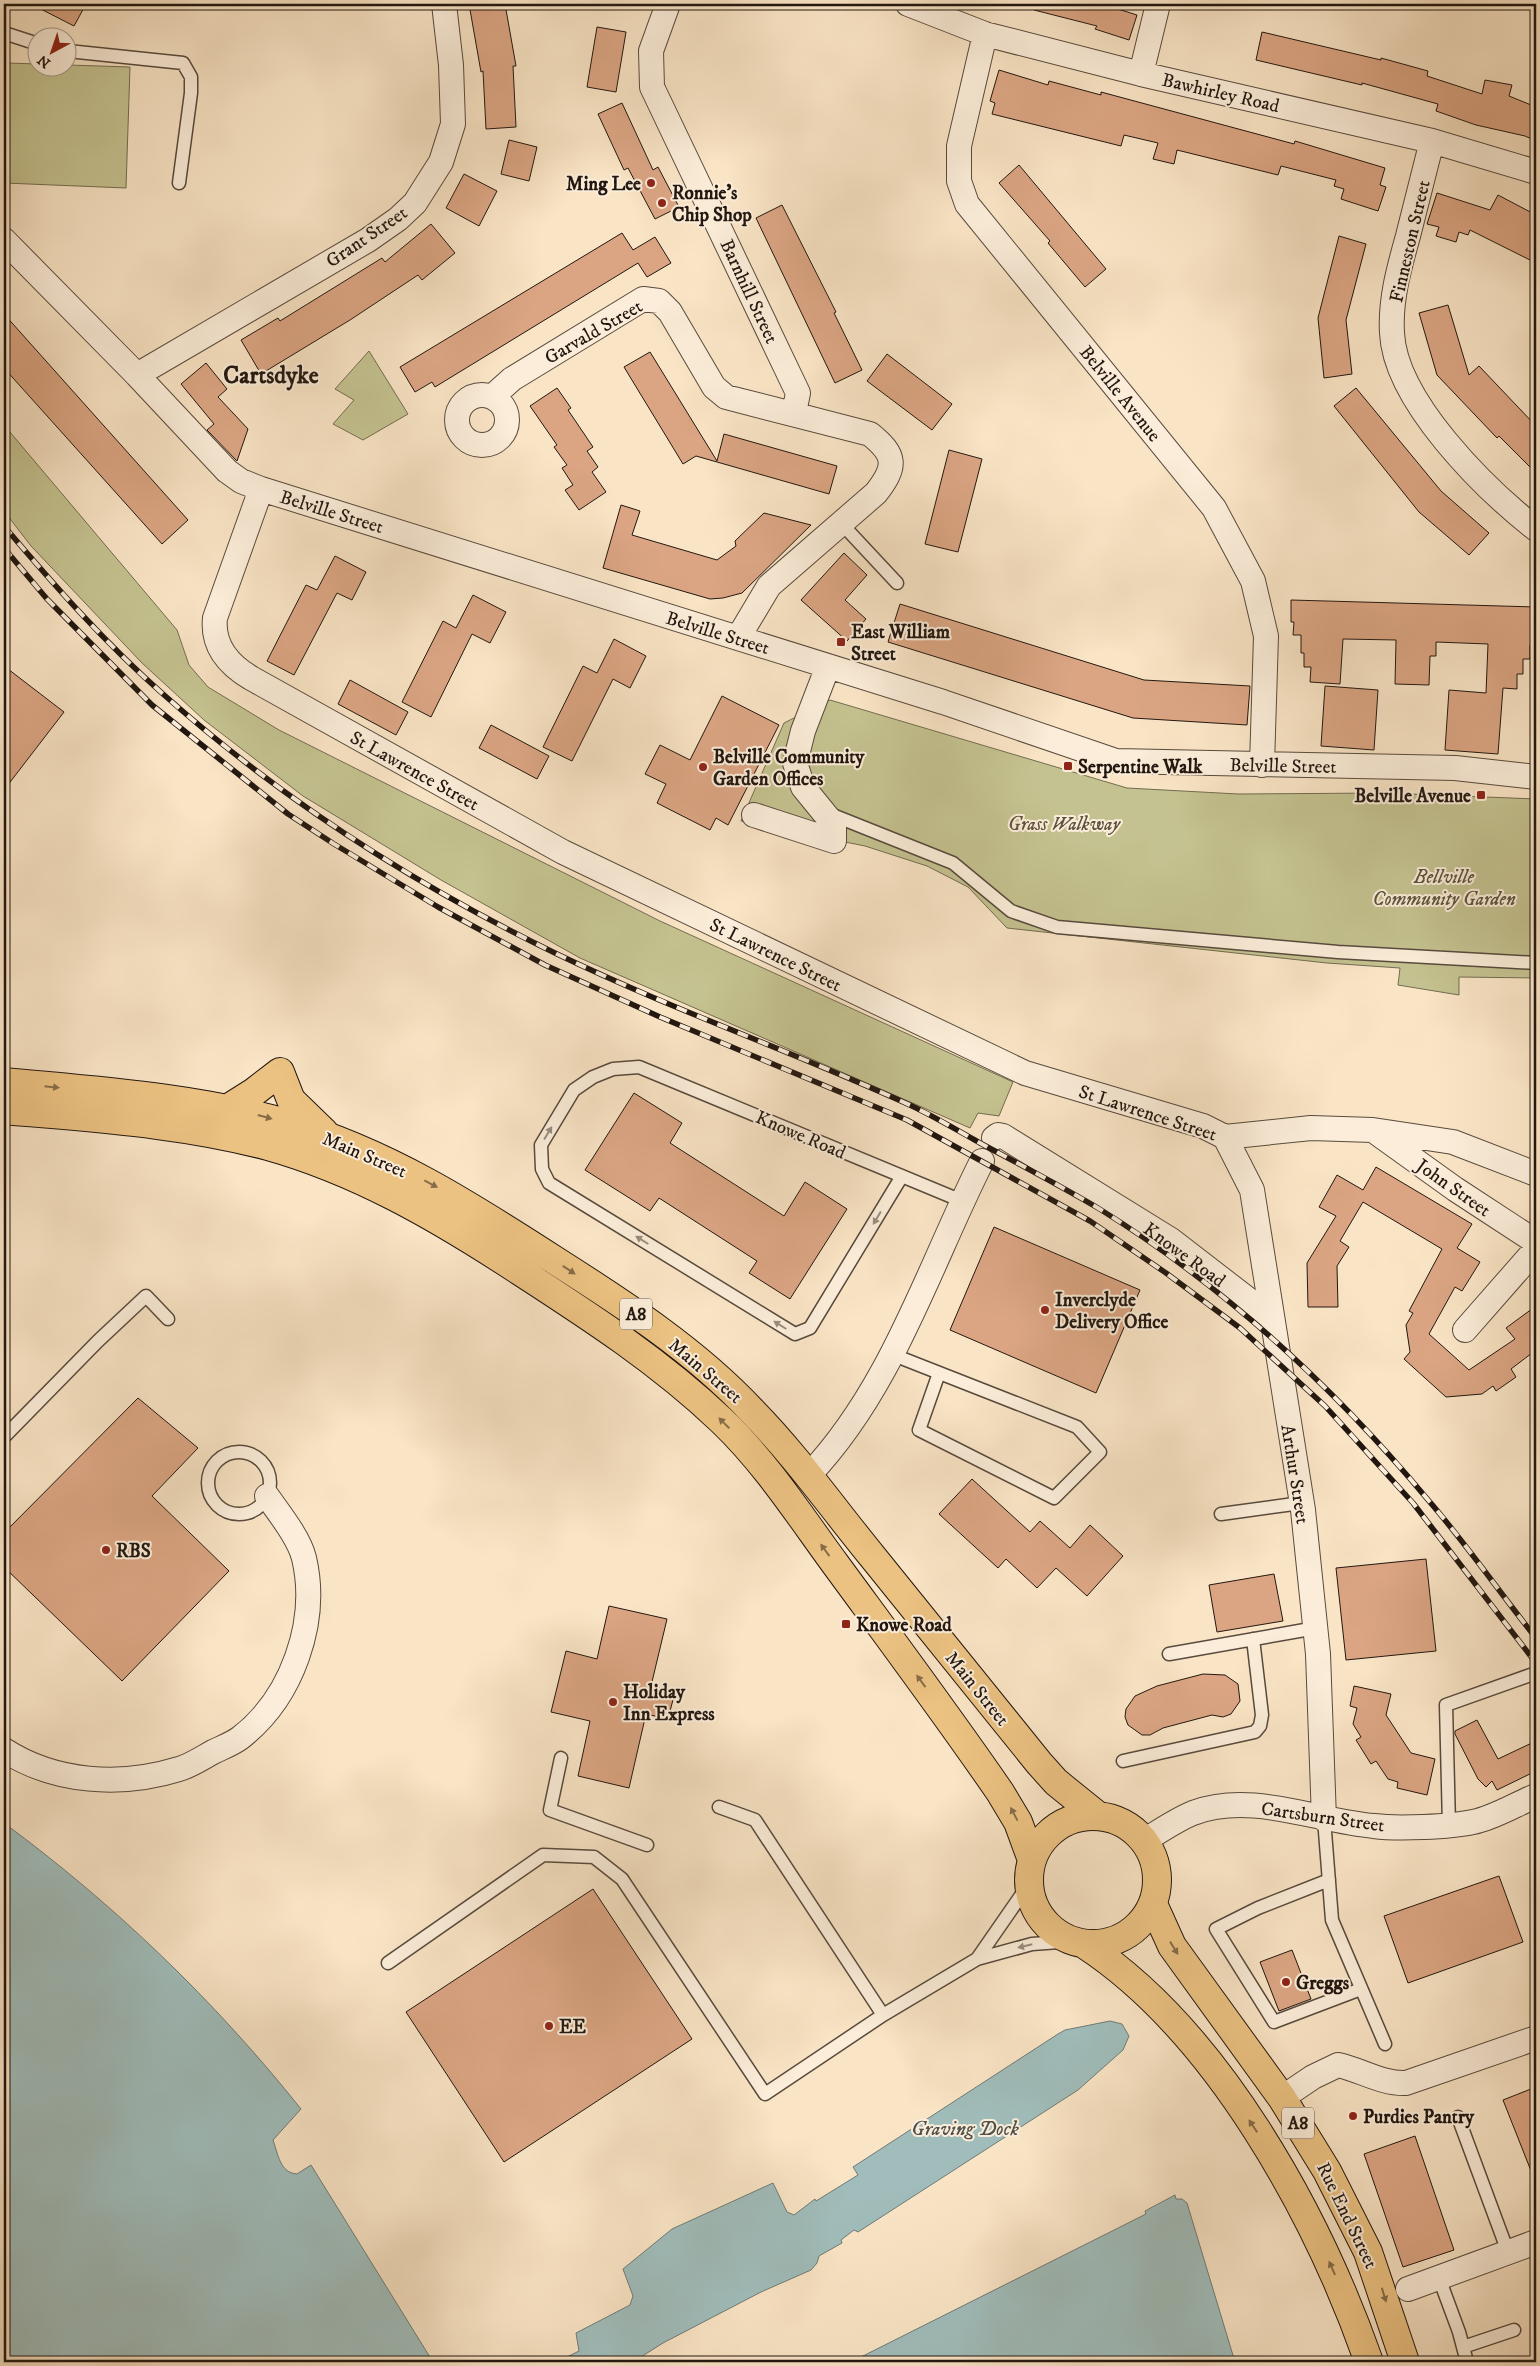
<svg xmlns="http://www.w3.org/2000/svg" width="1540" height="2366" font-family="'IM FELL DW Pica',serif">
<style>
.green{fill:#c4c290;stroke:#736c50}
.water{fill:#a0bdbb;stroke:#6e7b77}
.building{fill:#dba583;stroke:#221710}
.lines{fill:none;stroke-linecap:round;stroke-linejoin:round}
.lane-casing{stroke:#584a3d;stroke-width:15}
.street-casing{stroke:#584a3d;stroke-width:26}
.highway-casing{stroke:#221710;stroke-width:30}
.lane{stroke:#fbedd9;stroke-width:12}
.street{stroke:#fbedd9;stroke-width:24}
.highway{stroke:#ecc282;stroke-width:28}
.rail-casing{stroke:#221710;stroke-width:5.5}
.rail{stroke:#fbedd9;stroke-width:4;stroke-dasharray:11;stroke-linecap:butt}
.oneway{fill:#876c49}
.oneway2{fill:#998d7f}
.poi-dot{fill:#8f2418;stroke:#fbedd9;stroke-width:2}
.labels{text-anchor:middle;stroke-width:4;stroke-linejoin:round;paint-order:stroke}
.shield{fill:#fbedd9;stroke:#63574c;stroke-width:1}
.shield-label{font-size:18px;font-weight:bold;fill:#221710}
.street-label{font-size:19px;fill:#221710;stroke:#fbedd9}
.poi-label{font-size:19px;font-weight:bold;fill:#221710;stroke:#fbedd9;text-anchor:start}
.park-label{font-size:19px;font-style:italic;fill:#5b533d;stroke:#fbedd9}
.water-label{font-size:20px;font-style:italic;fill:#4e514c;stroke:#fbedd9}
.district-label{font-size:24px;font-weight:bold;fill:#221710;stroke:#fbedd9}
</style>
<rect width="100%" height="100%" fill="#f9e4c5"/>
<filter id="stains"><feTurbulence type="fractalNoise" baseFrequency=".004" numOctaves="4"/><feColorMatrix values="0 0 0 0 .2 0 0 0 0 .09 0 0 0 0 .02 0 0 0 .5 -.17"/></filter>
<radialGradient id="worn" r=".72"><stop offset=".6" stop-color="#630" stop-opacity="0"/><stop offset="1" stop-color="#630" stop-opacity=".3"/></radialGradient>
<!-- green -->
<path class="green" d="M7,63L37,64L38,68H68V65L130,67L126,188L4,183Z
M369,351L408,414L363,440L333,424L354,400L335,389Z
M4,425L177,630L189,665L208,687L279,730L660,921L1013,1082L999,1116L978,1113L970,1128L580,958L441,880L303,796L204,720L142,663L31,546L4,511Z
M830,700L1127,788L1238,794L1383,793L1536,799V978L1459,977V995L1398,985L1400,968L1327,963L1007,928L968,887L927,866L865,846L741,821L784,723Z"/>
<!-- water -->
<path class="water" d="M4,1823C115,1905 214,2000 301,2109L273,2140C278,2154 280,2173 297,2174L311,2165L433,2362H4Z
M1110,2021L1122,2024L1129,2036L1123,2050L1078,2090L858,2232L854,2230L841,2240L842,2243L819,2256L817,2263L811,2270L761,2292L663,2343L633,2362H557L579,2351L576,2333L630,2305L633,2296L623,2269L672,2229L773,2183L787,2212L794,2215L815,2199L816,2201L858,2175L853,2167L1058,2034L1065,2030Z
M1175,2195L1176,2199H1182L1187,2203L1235,2362H851L1146,2214L1145,2211Z"/>
<!-- building -->
<path class="building" d="M31,4H86L74,26Z
M469,4H505L516,66H513L516,127L486,129L483,71L481,72Z
M1035,4H1102L1137,15L1129,40L1095,29L1097,26L1034,10Z
M597,27L626,32L616,92L587,87Z
M1262,32L1381,60V58L1428,71L1427,76L1482,94L1485,80L1512,85L1509,96L1536,107V141L1525,136L1476,125L1436,111L1438,104L1362,83V85L1256,60Z
M999,70L1048,85L1049,81L1101,95V92L1294,144L1295,141L1385,168L1380,185L1386,187L1378,211L1341,199L1344,189L1334,186L1336,180L1281,166L1278,175L1177,150L1174,164L1153,159L1158,143L1124,135L1121,146L992,114L995,103L990,101Z
M622,103L653,170L658,167L679,207L655,219L628,168L624,170L598,114Z
M509,140L537,147L529,181L501,174Z
M1019,165L1106,269L1085,287L1048,243L1050,241L999,183Z
M464,174L497,191L479,226L446,208Z
M1437,193L1490,210L1498,195L1536,215V263L1470,230L1468,235L1459,232L1456,242L1436,236L1439,227L1427,224Z
M782,205L836,312L834,313L862,370L835,383L756,218Z
M431,224L455,253L422,280L418,275L350,320L261,374L241,340L278,318L280,321L382,258L385,262Z
M622,233L633,250L655,237L671,263L647,277L638,263L435,387L432,382L415,392L400,367Z
M1339,236L1366,244L1346,320L1352,374L1324,378L1318,318Z
M1448,305L1469,375L1479,366L1536,426V473L1499,436L1497,438L1437,375L1419,313Z
M4,314L188,520L162,544L4,368Z
M650,352L717,461L724,434L837,466L829,494L696,456L683,464L624,367Z
M887,354L952,404L932,430L867,381Z
M206,363L227,389L218,397L248,429L237,461L207,430L214,424L181,384Z
M557,388L571,408L568,410L593,447L587,451L598,467L592,472L606,492L579,510L565,490L573,485L562,468L567,465L554,447L557,445L530,406Z
M1356,388L1441,491L1489,533L1469,555L1419,512L1334,406Z
M949,450L982,459L958,552L925,544Z
M621,505L640,511L632,535L717,560L736,546L735,541L764,513L811,525L742,593L723,598L710,599L603,568Z
M844,553L867,575L845,600L866,619L847,641L801,600Z
M335,556L366,572L352,600L337,593L294,675L267,661L306,585L317,590Z
M473,595L506,612L490,643L472,634L431,717L402,702L443,621L456,628Z
M1291,600L1536,607V645H1530V659H1523V674H1517V689L1503,688L1498,754L1445,750L1449,690L1486,693L1488,644L1436,642V656H1430L1429,685L1395,684L1396,640L1343,639L1340,684L1310,682L1311,667H1304V653H1301V635H1293L1294,622H1291Z
M900,604L1144,680L1250,686L1247,725L1133,718L888,642Z
M614,639L646,656L630,688L613,679L572,761L543,747L583,666L597,673Z
M4,666L64,712L4,790Z
M350,680L408,712L396,735L338,704Z
M1325,686L1378,690L1374,750L1321,746Z
M722,696L779,725L728,825L716,818L710,830L657,803L666,784L645,774L660,745L690,760Z
M491,725L549,756L537,779L479,748Z
M634,1093L682,1123L670,1143L784,1216L805,1182L847,1209L790,1299L749,1273L757,1261L659,1198L650,1211L585,1170Z
M1376,1167L1472,1224L1457,1248L1480,1262L1462,1291L1455,1287L1429,1334L1469,1370L1515,1339L1506,1328L1536,1306V1350L1511,1369L1516,1377L1496,1391L1493,1386L1482,1394L1446,1397L1404,1359L1410,1352L1406,1325L1413,1313L1409,1311L1442,1249L1363,1202L1340,1241L1349,1247L1337,1266L1338,1307H1308L1307,1263L1336,1216L1319,1207L1337,1175L1363,1190Z
M994,1227L1140,1290L1096,1393L950,1330Z
M138,1398L198,1448L152,1496L229,1571L122,1681L4,1567V1533Z
M972,1479L1030,1532L1040,1521L1070,1548L1090,1525L1123,1556L1087,1596L1056,1568L1037,1588L1006,1559L998,1568L939,1514Z
M1426,1559L1436,1651L1346,1660L1336,1568Z
M1274,1574L1283,1621L1217,1632L1209,1585Z
M609,1606L667,1619L651,1686L675,1692L668,1719L646,1714L629,1788L578,1776L590,1721L551,1712L566,1651L597,1659Z
M1203,1674L1225,1675L1238,1684L1240,1701L1231,1714L1223,1717L1212,1715L1163,1728L1150,1735H1142L1128,1725L1125,1717L1126,1709L1135,1696L1157,1686Z
M1354,1686L1391,1694L1386,1715L1411,1753L1435,1759L1427,1795L1397,1788L1398,1782L1388,1779L1376,1761L1371,1764L1356,1740L1361,1737L1353,1724L1357,1708L1350,1706Z
M1477,1720L1498,1759L1536,1741V1771L1497,1790L1492,1781L1486,1787L1478,1779L1455,1734V1731Z
M1499,1876L1523,1942L1408,1983L1384,1916Z
M593,1889L692,2039L504,2162L406,2012Z
M1292,1950L1311,1999L1279,2011L1260,1962Z
M1536,2087V2181H1535L1503,2100Z
M1415,2136L1454,2250L1403,2267L1364,2154Z"/>
<g class="lines">
<!-- lane casing -->
<g class="lane-casing">
<path id="lane" d="M4,33L38,44
M68,51L183,63L191,77V93L179,183
M841,523L897,583
M830,814L953,863L1011,911L1057,927L1338,952L1536,963
M902,1176L810,1328L795,1334L549,1183L542,1169L541,1145L574,1090L593,1077L613,1069L639,1067L962,1201
M891,1354L1077,1427L1100,1452L1054,1498L919,1430L939,1373
M4,1437L98,1341L146,1296L168,1319
M208 1483a31 31 0 1 1 62 0a31 31 0 1 1-62 0Z
M1221,1514L1301,1503
M1169,1654L1316,1628
M561,1758L550,1810L647,1845
M1123,1761L1255,1732L1260,1726L1262,1715L1253,1639
M719,1807L755,1820L883,2015
M1324,1819L1332,1920L1385,2044
M1449,1825L1446,1705L1536,1673
M1329,1880L1258,1908L1216,1929L1274,2022L1361,1989
M977,1959L1029,1884
M388,1963L543,1855L594,1857L622,1879L765,2094L883,2015L977,1959L1032,1944L1073,1941
M1458,2117L1508,2252
M1439,2278L1459,2332L1467,2362
M1463,2347L1514,2330"/>
</g>
<!-- street casing -->
<g class="street-casing">
<path id="street" d="M668,4L651,51L652,87L798,393L794,413
M908,4L985,34L1141,74L1432,141L1536,172
M985,34L959,146V181L967,204L1214,508L1253,581L1266,636L1262,765
M1141,74L1158,4
M1432,141C1424,173 1416,205 1408,236C1399,268 1390,300 1392,333C1395,401 1485,489 1536,529
M4,240L137,375L227,471L241,481L261,489L943,702L1116,761L1455,768L1536,777
M137,375L368,240L398,219L415,203L441,162L453,124L451,65L444,4
M457 420a25 25 0 1 1 50 0a25 25 0 1 1-50 0Z
M492,397L512,379L643,299L659,301L670,312L714,387L726,397L870,434C896,455 897,466 876,493L769,586L738,638
M261,489L215,618C212,646 229,665 251,678L563,852L1025,1073L1203,1126L1225,1137L1311,1128L1373,1130L1453,1142L1536,1174
M754,815L834,841V825L803,787L795,763L803,731L828,666
M1377,1133L1455,1189L1536,1242
M1225,1137L1252,1190L1303,1510L1318,1654L1324,1819
M994,1138L998,1135L1003,1136L1171,1240L1272,1318
M1465,1330L1536,1249
M809,1475C892,1388 929,1266 982,1161
M4,1750C55,1783 121,1787 179,1769C190,1766 202,1758 213,1752C221,1748 232,1744 240,1738C292,1698 319,1622 304,1558C299,1538 279,1513 267,1496
M1144,1841C1160,1831 1176,1820 1193,1813C1251,1791 1316,1821 1374,1826C1397,1829 1450,1827 1473,1822C1494,1818 1516,1804 1536,1796
M1282,2098L1313,2077L1338,2065C1361,2070 1382,2084 1406,2083L1536,2038
M1408,2289L1536,2242"/>
</g>
<!-- highway casing -->
<g class="highway-casing">
<path id="highway" d="M4,1082C98,1091 194,1097 286,1123C385,1151 471,1206 556,1261C625,1305 696,1351 752,1411C796,1456 832,1507 872,1556C927,1625 983,1694 1039,1763L1056,1782L1098,1816
M227,1109L254,1092L280,1072L291,1100L324,1132
M4,1110C92,1118 182,1123 268,1146C357,1171 435,1216 512,1266C586,1314 658,1360 722,1421C766,1463 800,1516 836,1565C891,1640 947,1715 1000,1792L1018,1822L1032,1860
M1029 1880a64 64 0 1 1 128 0a64 64 0 1 1-128 0Z
M1153,1904L1172,1946L1282,2098L1327,2171L1368,2252L1405,2362
M1084,1944C1217,2031 1317,2214 1369,2362"/>
</g>
<!-- lane -->
<use href="#lane" class="lane"/>
<!-- street -->
<use href="#street" class="street"/>
<!-- highway -->
<use href="#highway" class="highway"/>
<!-- rail casing -->
<g class="rail-casing">
<path id="rail" d="M4,526C53,584 105,643 163,694C280,798 415,885 557,954C673,1010 794,1052 912,1106C935,1117 957,1130 980,1143C1019,1164 1059,1185 1098,1208C1224,1286 1335,1388 1429,1501C1467,1545 1500,1593 1536,1638
M4,548L47,599L152,705L288,814L334,844L438,907L545,965L660,1017L907,1120L1090,1221L1166,1273L1240,1328L1325,1406L1413,1503L1536,1663"/>
</g>
<!-- rail -->
<use href="#rail" class="rail"/>
</g>
<!-- one-way arrows -->
<defs><path id="oneway-solid" d="M-6-.8H1V-3.2L6.5 0L1 3.2V.8H-6Z" transform="scale(1.25)"/></defs>
<g class="oneway">
<use href="#oneway-solid" transform="translate(52 1087) rotate(6)"/>
<use href="#oneway-solid" transform="translate(265 1117) rotate(15)"/>
<use href="#oneway-solid" transform="translate(431 1184) rotate(28)"/>
<use href="#oneway-solid" transform="translate(569 1270) rotate(33)"/>
<use href="#oneway-solid" transform="translate(724 1423) rotate(-135)"/>
<use href="#oneway-solid" transform="translate(825 1550) rotate(-126)"/>
<use href="#oneway-solid" transform="translate(921 1681) rotate(-126)"/>
<use href="#oneway-solid" transform="translate(1014 1814) rotate(-118)"/>
<use href="#oneway-solid" transform="translate(1174 1948) rotate(58)"/>
<use href="#oneway-solid" transform="translate(1253 2126) rotate(-124)"/>
<use href="#oneway-solid" transform="translate(1332 2268) rotate(-114)"/>
<use href="#oneway-solid" transform="translate(1384 2295) rotate(73)"/>
</g>
<g class="oneway2">
<use href="#oneway-solid" transform="translate(548 1133) rotate(-59)"/>
<use href="#oneway-solid" transform="translate(877 1218) rotate(121)"/>
<use href="#oneway-solid" transform="translate(642 1240) rotate(-148)"/>
<use href="#oneway-solid" transform="translate(780 1325) rotate(-148)"/>
<use href="#oneway-solid" transform="translate(1025 1946) rotate(167)"/>
</g>
<!-- markers -->
<g class="poi-dot">
<circle cx="651" cy="183" r="5"/>
<circle cx="662" cy="203" r="5"/>
<rect x="836" y="637" width="10" height="10" rx="2.5"/>
<rect x="1063" y="761" width="10" height="10" rx="2.5"/>
<circle cx="703" cy="767" r="5"/>
<rect x="1476" y="790" width="10" height="10" rx="2.5"/>
<circle cx="1045" cy="1310" r="5"/>
<circle cx="106" cy="1550" r="5"/>
<rect x="841" y="1619" width="10" height="10" rx="2.5"/>
<circle cx="613" cy="1702" r="5"/>
<circle cx="1286" cy="1982" r="5"/>
<circle cx="549" cy="2026" r="5"/>
<circle cx="1353" cy="2116" r="5"/>
</g>
<g class="labels">
<!-- shield labels -->
<g class="shield">
<rect x="620" y="1298.5" width="32" height="31" rx="4"/>
<rect x="1282" y="2107.5" width="32" height="31" rx="4"/>
</g>
<g class="shield-label">
<text x="636" y="1320">A8</text>
<text x="1298" y="2129">A8</text>
</g>
<!-- street labels -->
<g class="street-label">
<text transform="translate(1221 92) rotate(13)" y="7">Bawhirley Road</text>
<text transform="translate(366 236) rotate(-34)" y="7">Grant Street</text>
<text transform="translate(1409 241) rotate(-77)" y="7">Finneston Street</text>
<text transform="translate(750 291) rotate(65)" y="7">Barnhill Street</text>
<text transform="translate(593 331) rotate(-30)" y="7">Garvald Street</text>
<text transform="translate(1121 393) rotate(51)" y="7">Belville Avenue</text>
<text transform="translate(332 511) rotate(17)" y="7">Belville Street</text>
<text transform="translate(718 632) rotate(17)" y="7">Belville Street</text>
<text transform="translate(1283 765) rotate(1)" y="7">Belville Street</text>
<text transform="translate(415 770) rotate(29)" y="7">St Lawrence Street</text>
<text transform="translate(776 954) rotate(26)" y="7">St Lawrence Street</text>
<text transform="translate(1148 1112) rotate(18)" y="7">St Lawrence Street</text>
<text transform="translate(801 1134) rotate(23)" y="7">Knowe Road</text>
<text transform="translate(365 1154) rotate(23)" y="7">Main Street</text>
<text transform="translate(1454 1187) rotate(35)" y="7">John Street</text>
<text transform="translate(1185 1254) rotate(36)" y="7">Knowe Road</text>
<text transform="translate(706 1370) rotate(40)" y="7">Main Street</text>
<text transform="translate(1296 1474) rotate(81)" y="7">Arthur Street</text>
<text transform="translate(978 1688) rotate(51)" y="7">Main Street</text>
<text transform="translate(1323 1816) rotate(8)" y="7">Cartsburn Street</text>
<text transform="translate(1348 2215) rotate(64)" y="7">Rue End Street</text>
</g>
<!-- poi labels -->
<g class="poi-label">
<text x="641" y="190" text-anchor="end">Ming Lee</text>
<text x="672" y="199">Ronnie's<tspan x="672" dy="22">Chip Shop</tspan></text>
<text x="851" y="638">East William<tspan x="851" dy="22">Street</tspan></text>
<text x="713" y="763">Belville Community<tspan x="713" dy="22">Garden Offices</tspan></text>
<text x="1078" y="773">Serpentine Walk</text>
<text x="1471" y="802" text-anchor="end">Belville Avenue</text>
<text x="1055" y="1306">Inverclyde<tspan x="1055" dy="22">Delivery Office</tspan></text>
<text x="116" y="1557">RBS</text>
<text x="856" y="1631">Knowe Road</text>
<text x="623" y="1698">Holiday<tspan x="623" dy="22">Inn Express</tspan></text>
<text x="1296" y="1989">Greggs</text>
<text x="559" y="2033">EE</text>
<text x="1363" y="2123">Purdies Pantry</text>
</g>
<!-- park labels -->
<g class="park-label">
<text x="1064" y="830">Grass Walkway</text>
<text x="1444" y="883">Bellville<tspan x="1444" dy="22">Community Garden</tspan></text>
</g>
<!-- water labels -->
<g class="water-label">
<text x="965" y="2135">Graving Dock</text>
</g>
<!-- district labels -->
<g class="district-label">
<text x="271" y="383">Cartsdyke</text>
</g>
</g>
<!-- margin -->
<rect width="1540" height="2366" fill="none" stroke="#f9e4c5" stroke-width="20"/>
<rect x="5" y="5" width="1530" height="2356" fill="none" stroke="#221710" stroke-width="2.5"/>
<rect x="10" y="10" width="1520" height="2346" fill="none" stroke="#221710"/>
<!-- north arrow -->
<g transform="translate(52 52) rotate(220)"><circle r="24" fill="#fbedd9" stroke="#a49789"/>
<path d="M0-4L9 19L0 12L-9 19Z" fill="#8f2418"/>
<text y="-8" font-size="14" font-weight="bold" text-anchor="middle" fill="#221710">N</text>
</g>
<rect width="100%" height="100%" filter="url(#stains)"/>
<rect width="100%" height="100%" fill="url(#worn)"/>
</svg>
